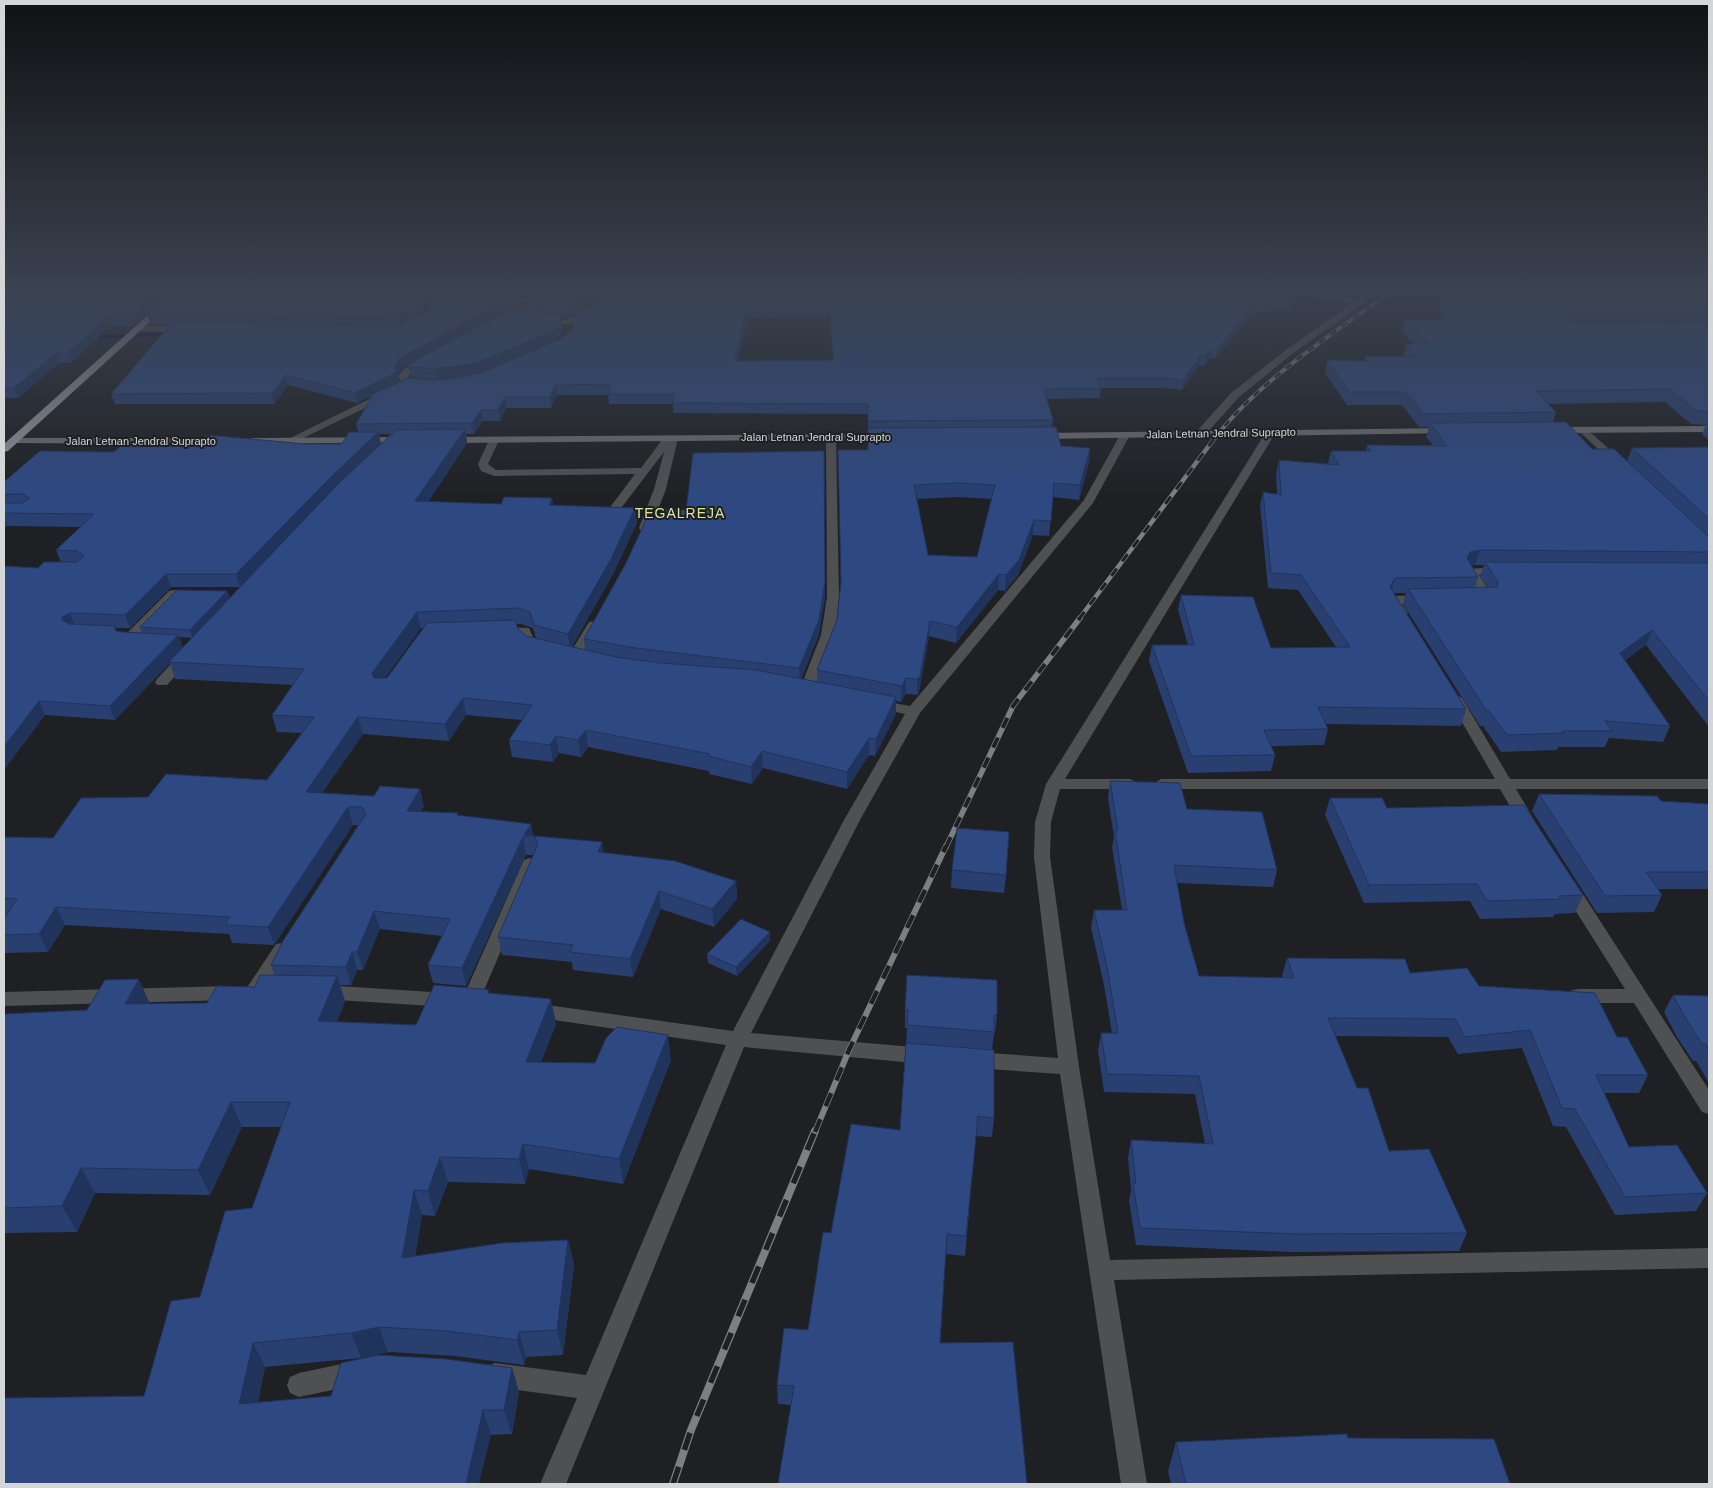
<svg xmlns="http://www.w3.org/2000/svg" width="1713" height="1488" font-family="Arial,sans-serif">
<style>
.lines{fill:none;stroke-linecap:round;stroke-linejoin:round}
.stream{fill:#000539;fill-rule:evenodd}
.lane{fill:#4f5052;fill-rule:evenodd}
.street{fill:#4f5052;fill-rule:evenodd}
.secondary{fill:#6a6b6e;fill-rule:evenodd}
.highway{fill:#919398;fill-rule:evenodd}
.rail-far4-casing{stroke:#7d7f82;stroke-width:4}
.rail-far3-casing{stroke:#7d7f82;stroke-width:4.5}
.rail-far2-casing{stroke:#7d7f82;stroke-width:5.5}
.rail-far1-casing{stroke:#7d7f82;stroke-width:6}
.rail-casing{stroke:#7d7f82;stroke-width:8}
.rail-far4{stroke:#1e2023;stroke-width:2.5;stroke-dasharray:7;stroke-linecap:butt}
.rail-far3{stroke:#1e2023;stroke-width:3;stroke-dasharray:9;stroke-linecap:butt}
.rail-far2{stroke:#1e2023;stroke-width:4;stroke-dasharray:11;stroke-linecap:butt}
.rail-far1{stroke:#1e2023;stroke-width:4.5;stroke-dasharray:14;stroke-linecap:butt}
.rail{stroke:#1e2023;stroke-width:5.5;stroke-dasharray:18;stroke-linecap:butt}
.wall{fill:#283f70;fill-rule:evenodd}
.shaded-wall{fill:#20335b}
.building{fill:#2e4982;stroke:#20335b;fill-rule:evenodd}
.labels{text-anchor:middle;stroke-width:4;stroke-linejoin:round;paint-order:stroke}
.far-street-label{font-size:11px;fill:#d4d6d8;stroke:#1e2023}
.far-quarter-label{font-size:14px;letter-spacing:1px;fill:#dfe799;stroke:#1e2023}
</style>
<rect width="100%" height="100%" fill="#1e2023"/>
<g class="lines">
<!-- stream -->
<path class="stream" d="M177,332L180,334L179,335L83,340L80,338L83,336Z"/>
<!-- lane -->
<path class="lane" d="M669,435L673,436V440L615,516L611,518L605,514L635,474L494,476L481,471L478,464L489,440L494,437L499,440L488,464L496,470L641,468L665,436Z"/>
<!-- street -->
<path class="street" d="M619,290H629L571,325L543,322L539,319L543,316L567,320Z
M1271,290L1317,291L1358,299L1370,290H1380L1366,301V304H1362L1292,354L1239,397L1204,436H1196V432L1231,393L1286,350L1352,303Z
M138,326H186L190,329L186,332L135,331L134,329Z
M426,357L429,358V362L408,376L414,383L412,385L293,443H285L284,441L402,383L398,376L404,369Z
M1584,427L1623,461V465H1615L1580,432V428Z
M1271,429L1276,432L1065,779H1130L1138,784L1130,789H1060L1051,822L1050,857L1079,1067L1110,1260L1709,1248V1268L1114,1280L1147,1484H1121L1060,1074L975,1068L968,1065L965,1060L968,1055L975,1052L1058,1058L1034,857L1035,822L1046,784L1266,432Z
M1125,432L1130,435L1093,503L920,713L860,820L751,1033L925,1048L932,1051L935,1056L932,1061L925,1064L744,1047L566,1484H540L577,1398L495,1387L486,1383L483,1375L486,1367L495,1363L586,1375L726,1045L533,1017L526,1015L524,1010L526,1005L533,1003L733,1031L844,820L905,714L872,707L870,704L877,700L910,706L1084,500L1120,435Z
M831,434L836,437L839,597L835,635L814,689L807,693L800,689L821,635L827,597L826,437Z
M673,435L678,438L666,489L651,528L649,531H641L639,528L654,489L668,438Z
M1502,567L1508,571L1506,574L1479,575L1492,596L1485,601H1475L1474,598L1478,594L1464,572L1466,569Z
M174,590L179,591L180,594L179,597L139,637L144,638L146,641L144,644L123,643L121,640L123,637L169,591Z
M1424,595L1430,599L1429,602L1402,604L1408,613L1401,617L1396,616L1387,600L1393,596Z
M594,621L601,625L581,658L579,661H569L567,658L589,622Z
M500,627L529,628L535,642L546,649L544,652C531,655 523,646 519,635L495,634L493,631L495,628Z
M185,653L190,654L192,657L190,660L167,685H157L155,682L157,679L180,654Z
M1455,694L1462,698L1510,779H1709V789H1516L1536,823L1534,827H1522L1500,789H1161L1153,784L1161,779H1495L1448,698Z
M530,858L536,860L538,864L479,1002L477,1007L470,1009L463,1007L461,1002L522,864L524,860Z
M1569,880L1575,882L1709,1090V1114L1702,1112L1634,1003H1577L1570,1001L1568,996L1570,991L1577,989H1625L1560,886L1563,882Z
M282,943L288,944L291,949L288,954L262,996L255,998L248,996L246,991L248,986L276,944Z
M322,985L448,993L455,995L457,1000L455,1005L448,1007L322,999L315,997L313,992L315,987Z
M231,986L238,988L240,993L238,998L231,1000L4,1006V992Z
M356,1361L365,1365L368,1373L365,1381L356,1385L299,1397L290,1393L287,1385L290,1377L299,1373Z"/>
<!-- secondary -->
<path class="secondary" d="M1709,426V432L1554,433L1549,430L1554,427Z
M1449,428L1453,429V433L1039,439L1034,436L1039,433Z
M889,434L893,435V439L447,443L442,440L447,437Z
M404,437L409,440L408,442L252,444L247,441L252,438Z
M13,438H221L226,441L221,444L9,443V439Z"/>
<!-- highway -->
<path class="highway" d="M176,290H185L8,451L4,452V444Z"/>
<!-- rail-far4 casing -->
<g class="rail-far4-casing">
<path id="rail-far4" d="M1216,437C1258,381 1336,332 1393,290"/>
</g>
<!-- rail-far3 casing -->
<g class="rail-far3-casing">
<path id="rail-far3" d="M1079,619L1217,435"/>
</g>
<!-- rail-far2 casing -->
<g class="rail-far2-casing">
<path id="rail-far2" d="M946,847L1013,706L1080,618"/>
</g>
<!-- rail-far1 casing -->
<g class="rail-far1-casing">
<path id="rail-far1" d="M815,1132L849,1050L946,846"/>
</g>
<!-- rail casing -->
<g class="rail-casing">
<path id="rail" d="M673,1484L691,1430L815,1131"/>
</g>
<!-- rail-far4 -->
<use href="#rail-far4" class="rail-far4"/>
<!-- rail-far3 -->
<use href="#rail-far3" class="rail-far3"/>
<!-- rail-far2 -->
<use href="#rail-far2" class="rail-far2"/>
<!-- rail-far1 -->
<use href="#rail-far1" class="rail-far1"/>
<!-- rail -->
<use href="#rail" class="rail"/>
</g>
<!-- wall -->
<path class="wall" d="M4,290H174L133,326H110L71,363H59L18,398H6L4,400Z
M436,290L418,318L425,315L440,290H615L567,318L561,317L562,327L561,335L555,341L561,339L630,291L629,290H1283L1294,302L1292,311L1254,312L1215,359L1211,358L1204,366L1199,365L1182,390L1165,388H1101L1100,398L1047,399L1053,420L1052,427L1061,446L1090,448L1089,462L1079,500L1053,497L1049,536L1033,535L1018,575L1005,591L998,590L956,643L929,636L919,692L917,695L906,694L901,702L896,701V714L875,756L869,755L847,789L763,768L752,784L709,774V771L588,747L581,757L559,753L553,762L512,757L509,740L522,720L466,715L449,741L363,734L322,793L424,806L421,811L531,824L533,836L603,852L736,881L737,899L714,927L661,909L633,977L573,970L572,962L502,955L498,937L534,855H526L466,986L433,983L428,965L442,936L380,929L363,970H357L351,985H340L345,1001L337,1022L416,1025L490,993L556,1024L541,1062L595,1063L671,1060L623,1184L529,1169L525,1184L448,1182L435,1216L422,1215L415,1256L568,1240L574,1265L563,1355L526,1357L524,1365L455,1356L388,1352L361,1358L265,1367L258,1402L331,1396L512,1368L519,1392L512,1434L491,1435L144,1396L252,1208L281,1127H242L210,1195L95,1193L77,1232L4,1233V1014L87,1010L150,1004L207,1003L255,987L274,975L271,965L358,825H353L274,945L232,943L229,934L65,925L48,952L4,953V919L6,916H4V837L53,838L148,797L267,780L302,733L277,732L272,715L293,685L175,679L170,663L115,720L45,715L4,770V566L38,568L61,562L56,550L81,527L7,526L4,529V481L114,452L198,446L342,444L358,432L356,424L370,401L369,397L357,403L288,385L274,404H115L111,394L398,325L150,324L147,315ZM733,291L701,298H693L705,296ZM498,315H500L436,349ZM830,317L833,360L737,361L748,318ZM409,364L408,367L411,377L425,379L399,382L398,374L403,367ZM557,395H608L609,404H673V413L868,414V450L837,620L817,670V682L801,679L819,634L825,597L584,639L585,650L572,647L613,574L637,523L635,508L428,502L467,443L466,434H474L482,421H500L506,408H551ZM379,434H391L381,444ZM958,497L991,499L977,557L928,555L917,499ZM171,587H240L230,598L227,591L140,627L142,633L123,632L116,631L115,628H130ZM516,624H521L533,628L536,638L526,636L518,629ZM421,628H424L387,678H385ZM179,637L192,638L183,648Z
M1439,290H1703L1709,295V440L1702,434L1706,425L1691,424L1665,402L1548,404L1556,412L1553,422L1592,449L1627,461L1632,448L1709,447V727L1646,645L1625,660L1670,726L1663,742L1609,738L1605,747H1558L1557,750L1501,752L1483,726H1480L1403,604L1406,593H1393L1466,709L1461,726L1326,724L1328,729L1324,745L1271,746L1275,755L1271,771L1188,773L1149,661L1152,645H1188L1178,610L1181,595L1271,648L1336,647L1298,590L1268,588L1260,506L1263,492L1277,494L1276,474L1279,460L1328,464L1331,451H1366L1367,445H1433L1426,437L1429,427H1419L1402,405H1347L1325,373L1327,360L1364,361L1365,357H1403V356L1406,344H1414L1402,332L1404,319H1441ZM1475,565H1484L1480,577L1487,587L1475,588L1478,577L1471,566Z
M1110,781L1187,809L1277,870L1273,887L1177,883L1184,923L1199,976L1283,978L1282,976L1287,958L1410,973L1479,986L1617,1037L1648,1075L1639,1093H1604L1629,1147L1707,1193L1696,1211L1615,1215L1566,1127L1553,1126L1522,1048L1458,1054L1448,1037L1335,1036L1357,1088L1389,1151L1467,1233L1459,1251L1291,1252L1136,1245L1129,1201L1131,1190L1128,1158L1131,1140L1205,1144L1195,1094L1104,1092L1098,1051L1101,1033H1112L1104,985L1091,928L1094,910H1122L1112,847L1114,837L1108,798Z
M1539,794L1709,804V890V889H1658L1662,895L1654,912L1597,913L1532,811Z
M1330,798L1387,808L1583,895L1575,913L1555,914L1553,917L1480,919L1470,901L1364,903L1325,815Z
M952,870L1006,875L1004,893L951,888Z
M770,941L737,976L708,963L707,954Z
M1673,995L1709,996V1083L1696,1061H1693L1677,1037L1664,1012Z
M905,1010L997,1015L995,1033H994L992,1050L994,1118L992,1137L976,1136L965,1256L946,1254L791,1405L778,1404L777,1385L808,1330L831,1233L900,1130L906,1043L907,1028H905Z
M1348,1438L1510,1484H1171L1168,1471L1176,1442Z"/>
<!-- shaded-wall -->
<path class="shaded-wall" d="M160,290H174L133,326L130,316Z
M428,290H436L418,318L399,325L397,316Z
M598,290H615L567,318L565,309Z
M686,290H734L687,299Z
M527,303L528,312L498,315L403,367L398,374L399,382L357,403L355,393L394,366L401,357L496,306Z
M1256,303L1254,312L1215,359L1217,349Z
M747,308L748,318L735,372L734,361Z
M1572,312L1568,324L1566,317Z
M561,316L562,327L561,335L555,341L477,374L438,380L436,369Z
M107,317L110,326L71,363L67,353Z
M1212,348L1211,358L1204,366L1206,356Z
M56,353L59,363L18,398L14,388Z
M1201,355L1199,365L1182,390L1183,380Z
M286,375L288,385L274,404L272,393Z
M556,385L557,395L551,408L550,397Z
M4,392L6,398L4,400Z
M505,397L506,408L500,421L498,410Z
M481,410L482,421L474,434L472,423Z
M465,429L467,443L419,516L415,501Z
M378,432L381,444L240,587L236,574L329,479Z
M1090,448L1089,462L1079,500L1080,485Z
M824,451L825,597L819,634L800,683L799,668Z
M552,498L555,513L549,505Z
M635,508L637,523L613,574L570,650L568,634Z
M4,518L7,526L4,529Z
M1034,520L1033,535L1018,575L1005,591L1006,575Z
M1480,550L1475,565L1466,567L1467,558L1470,552Z
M166,574L171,587L130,628L125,615Z
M999,574L998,590L956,643L957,627Z
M1395,578L1391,593L1390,587Z
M227,591L230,599L193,638L190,630Z
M417,612L421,628L376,690L372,673Z
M70,613L75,626L67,630L62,620V617Z
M930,621L929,636L919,692L917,695V679Z
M1652,630L1646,645L1614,669L1620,653Z
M178,635L183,649L115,720L110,706Z
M906,678V694L901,702L902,686Z
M896,697V714L875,756L876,739Z
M463,698L466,715L449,741L445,724Z
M39,701L45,715L4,770V747Z
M358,717L363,734L311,809L306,792Z
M586,730L588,747L581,757L578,740Z
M556,736L559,753L553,762L550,745Z
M869,738V755L847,789V772Z
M762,751L763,768L752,784L751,767Z
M420,789L424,806L412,828L407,811Z
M348,807L353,825L274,945L268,927Z
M531,824L533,837L524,835Z
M523,837L526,855L466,986L462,968Z
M602,842L605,860L598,852Z
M736,881L737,899L714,927L712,909Z
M659,891L661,909L633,977L630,959Z
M56,907L65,925L48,952L39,934Z
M374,911L380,929L363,970L357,952Z
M770,932V941L737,976L736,967Z
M352,952L357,970L351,985L346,967Z
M337,976L345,1001L327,1046L318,1021Z
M139,979L150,1004H125Z
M551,999L556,1024L531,1087L526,1062Z
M668,1035L671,1060L623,1184L619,1159Z
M231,1102L242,1127L210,1195L198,1170Z
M523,1144L529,1169L525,1184L519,1159Z
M440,1157L448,1182L435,1216L428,1191Z
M81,1168L95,1193L77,1232L62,1206Z
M414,1190L422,1215L411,1283L402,1258Z
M568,1240L574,1265L563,1355L557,1330Z
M379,1327L388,1352L361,1358L351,1333Z
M519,1332L526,1357L524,1365L517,1340Z
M253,1343L265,1367L252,1428L239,1404Z
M512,1368L519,1392L512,1434L504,1410Z
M483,1410L491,1435L479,1484H466Z"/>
<!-- building -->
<path class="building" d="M4,290H160L130,316L107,317L67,353H56L14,388H4Z
M174,290H428L416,309L397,316L147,315Z
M440,290H598L565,309L527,303L496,306L401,357L394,366L397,372L355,393L286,375L272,393L111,394L171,324L398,325L425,315Z
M619,290L666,297L701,298L733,290H1283L1294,302L1256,303L1217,349L1212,348L1206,356L1201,355L1183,380L1167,378H1097L1101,388L1044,389L1053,420L868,421V404L673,403L675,394H608L611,384L556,385L550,397H505L498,410H481L472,423L356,424L372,397L369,396L408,378L436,380L460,378L483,372L561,339L573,328L574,316ZM829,307L834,360L734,361L747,308Z
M1443,290H1703L1709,295V311L1572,312L1566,317L1572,322L1709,321V411H1696L1670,389L1536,391L1556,412L1423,414L1406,392H1350L1327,360L1367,361L1365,357H1416L1406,344H1429L1404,319H1445Z
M526,312L561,316L560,325L554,331L476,363L436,369L408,367L409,364L502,314Z
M1566,422L1592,449H1614L1709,537V552L1480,550L1470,552L1467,558L1478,577L1395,578L1390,587L1466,709L1318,707L1328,729L1264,730L1275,755L1191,756L1152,645H1194L1181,595L1253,597L1271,648L1350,647L1301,575L1271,573L1263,492L1281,495L1279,460L1339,465L1331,451H1371L1367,445L1447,446L1430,423Z
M1056,427L1061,446L1090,448L1080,485L1054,483L1051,521L1034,520L1019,560L1006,575L999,574L957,627L930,621L920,676L917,679L906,678L902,686L817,670L837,620L841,582L838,450H868V428ZM959,483L995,485L977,557L928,555L914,485Z
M465,429L415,501L501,504L504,497L552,498L549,505L635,508L611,559L568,634L534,625L530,612L518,608L417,612L372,673L374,678H387L427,623L515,620L518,629L526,636L616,657L660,663L756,670L896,697L876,739L869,738L847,772L762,751L751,767L708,756L710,754L586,730L578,740L556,736L550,745L509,740L532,705L463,698L445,724L358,717L306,792L374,796L380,786L420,789L407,811L458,813L457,815L531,824L524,835L602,842L598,852L675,861L736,881L712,909L659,891L630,959L570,952L573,945L498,937L538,844L535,837H523L462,968L428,965L450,919L374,911L357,952H352L346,967L271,965L283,941L366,814L362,807H348L268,927L225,925L230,917L56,907L39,934L4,935V919L17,899L4,898V837L53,838L81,798L148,797L166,774L267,780L314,717L272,715L304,669L169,662L339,483L396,430Z
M349,432H378L329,479L236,574H166L125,615L70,613L62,617V620L69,624L114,626L116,631L123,632L178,635L110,706L39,701L4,747V566L38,568L44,562H77L84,556L77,551L56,550L94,514L4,513V503H22L30,498L22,494H4V481H5L40,451L114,452L121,446H198L207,435L306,444H342Z
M1709,447V519L1632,448Z
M824,451L825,582L819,620L799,668L636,648L584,639L626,563L651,509L686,510L693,453Z
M1485,562L1709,563V701L1652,630L1620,653L1670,726L1605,721L1612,731H1562L1564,733L1507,735L1488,710H1486L1408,589L1497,587L1498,582Z
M177,590L227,591L190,630L140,627Z
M1110,781L1180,783L1187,809L1262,812L1277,870L1174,865L1184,923L1199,976L1294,978L1287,958L1405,959L1410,973L1467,968L1479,986L1595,993L1617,1037H1627L1648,1075H1596L1629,1147L1677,1145L1707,1193L1625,1197L1575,1109L1562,1108L1530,1030L1465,1037L1455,1019L1328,1018L1357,1088H1368L1389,1151L1429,1149L1467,1233L1297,1234L1140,1228L1133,1183H1136L1131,1140L1213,1144L1199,1076L1107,1074L1101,1033H1118L1107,967L1094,910H1127L1115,830H1118Z
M1539,794L1657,796L1661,801L1709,804V872H1646L1662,895L1605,896Z
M1330,798H1382L1387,808L1524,805L1583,895L1559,896L1561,899L1487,901L1477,884L1369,885Z
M957,828L1009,832L1006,875L952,870Z
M741,919L770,932L736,967L707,954Z
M260,975L337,976L318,1021L416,1025L434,985L481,989L489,990L488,993L551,999L526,1062L595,1063L606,1038L617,1027L668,1035L619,1159L523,1144L519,1159L440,1157L428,1191L414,1190L402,1258L502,1243L568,1240L557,1330L519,1332L517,1340L447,1331L379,1327L351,1333L253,1343L239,1404L331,1396L341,1363L378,1355L446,1359L512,1368L504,1410H483L466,1484H4V1398L144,1396L171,1301L200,1297L225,1211L252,1208L290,1102H231L198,1170L81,1168L62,1206L4,1208V1014L87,1010L105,980L139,979L125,1004L207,1003L217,986L255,987Z
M907,975L997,980V1015H994V1032L907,1025L908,1010H905Z
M1673,995L1709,996V1050L1706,1044H1702L1686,1019Z
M906,1043L994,1050V1118L978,1116L966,1236L947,1234L940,1343L1013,1342L1027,1484H778L794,1386L777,1385L784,1328L808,1330L823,1232L831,1233L851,1124L900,1130Z
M1347,1434L1348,1438L1494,1439L1510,1484H1186L1176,1442Z"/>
<!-- sky -->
<linearGradient id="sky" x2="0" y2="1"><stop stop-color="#101213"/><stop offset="0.58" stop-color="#3b4250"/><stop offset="1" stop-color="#3b4250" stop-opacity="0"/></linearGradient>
<rect width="1713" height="498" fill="url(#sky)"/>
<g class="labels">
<!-- far-street labels -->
<g class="far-street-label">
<text transform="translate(1221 433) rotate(-1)" y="4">Jalan Letnan Jendral Suprapto</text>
<text x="816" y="441">Jalan Letnan Jendral Suprapto</text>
<text x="141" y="445">Jalan Letnan Jendral Suprapto</text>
</g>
<!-- far-quarter labels -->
<g class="far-quarter-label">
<text x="680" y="518">TEGALREJA</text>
</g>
</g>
<!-- border -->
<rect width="1713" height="1488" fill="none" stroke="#d4d6d8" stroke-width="10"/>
</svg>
